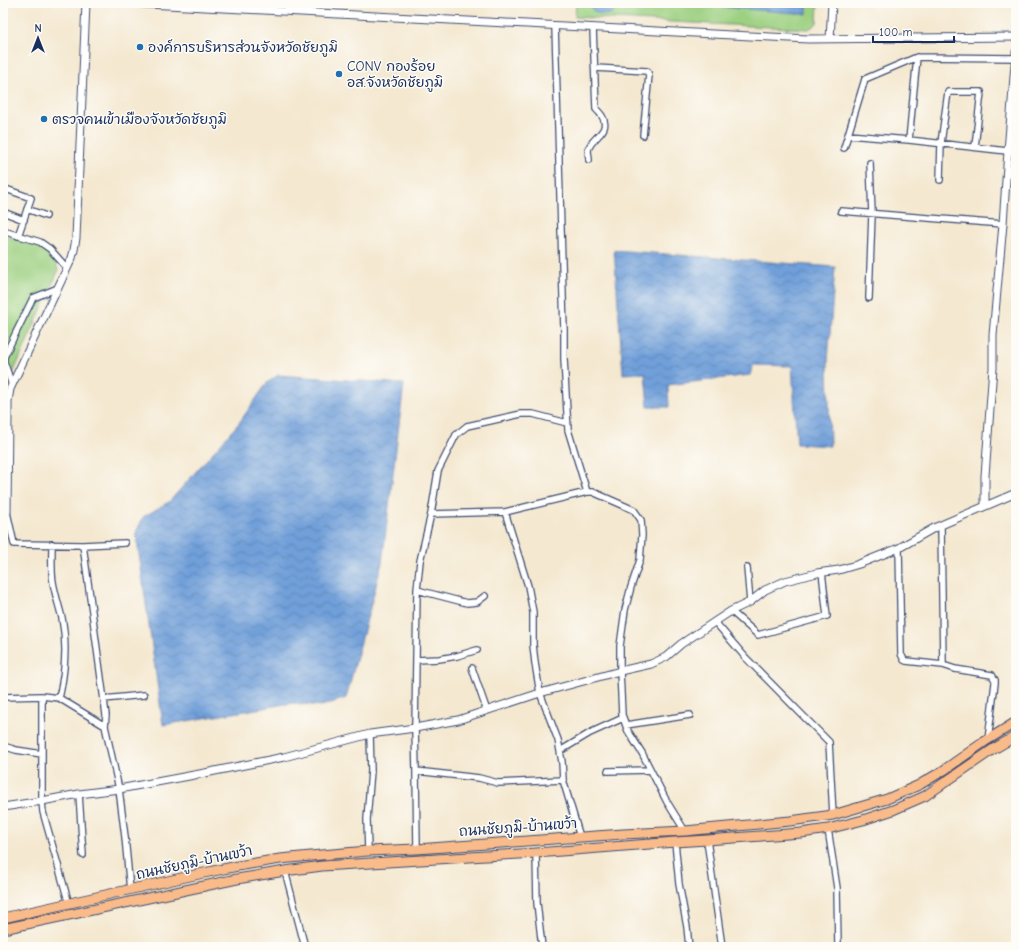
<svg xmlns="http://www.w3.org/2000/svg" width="1019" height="950" font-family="'Comic Neue','Playpen Sans Thai',sans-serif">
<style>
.green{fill:#9dd081;stroke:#5c8070}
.water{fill:url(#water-waves);stroke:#46679c}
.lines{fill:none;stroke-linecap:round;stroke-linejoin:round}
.minor-casing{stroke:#3c4b6f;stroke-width:8}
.tertiary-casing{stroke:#3c4b6f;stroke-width:9}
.primary-casing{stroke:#3c4b6f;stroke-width:11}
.minor{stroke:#fff;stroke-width:5.5}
.tertiary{stroke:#fff;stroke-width:7}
.primary{stroke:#fabb8b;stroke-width:9}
.poi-dot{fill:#1f6fb2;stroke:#fdfcf7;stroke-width:1.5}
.labels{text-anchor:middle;stroke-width:3;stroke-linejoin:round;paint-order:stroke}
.poi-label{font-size:14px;fill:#1b2f5e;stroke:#fdfcf7;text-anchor:start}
.street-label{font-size:14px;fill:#1b2f5e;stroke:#fdfcf7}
</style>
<defs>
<pattern id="water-waves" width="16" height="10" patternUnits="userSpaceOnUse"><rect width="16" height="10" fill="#709fd9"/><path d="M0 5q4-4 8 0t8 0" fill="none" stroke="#5b82b3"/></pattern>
</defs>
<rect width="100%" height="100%" fill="#fdfcf7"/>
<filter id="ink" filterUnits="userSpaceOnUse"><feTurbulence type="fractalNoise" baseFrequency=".025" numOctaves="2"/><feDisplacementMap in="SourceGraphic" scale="8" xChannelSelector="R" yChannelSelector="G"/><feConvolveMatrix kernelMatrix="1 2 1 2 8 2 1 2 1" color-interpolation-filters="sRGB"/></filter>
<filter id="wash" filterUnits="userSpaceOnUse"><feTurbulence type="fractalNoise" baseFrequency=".012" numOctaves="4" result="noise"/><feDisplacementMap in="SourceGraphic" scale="16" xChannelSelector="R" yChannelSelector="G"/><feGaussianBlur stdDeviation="0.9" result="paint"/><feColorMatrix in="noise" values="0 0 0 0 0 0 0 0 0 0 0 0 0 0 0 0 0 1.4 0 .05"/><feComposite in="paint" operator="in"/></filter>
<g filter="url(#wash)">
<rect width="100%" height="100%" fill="#f4e8d0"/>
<!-- green -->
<path class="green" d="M576,3H818L817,23L809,29L575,17Z
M3,235L38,245L47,251L55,258L58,271L7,387L4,397V509L3,517Z"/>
<!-- water -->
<path class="water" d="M590,3H615L614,12C606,17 590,14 590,3Z
M710,3H807V14L709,6Z
M614,250L835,267L828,361L830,446L797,444L792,366L753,365L750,375L668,385L669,407H648L645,373L623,374Z
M278,375L404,384L382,563L346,698L322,706L292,703L163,725L136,533L143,517L169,502L239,423L267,383Z"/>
</g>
<g filter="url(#ink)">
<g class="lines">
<!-- minor casing -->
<g class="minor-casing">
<path id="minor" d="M555,26L564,330V359L568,430L587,492
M595,68L647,71L649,75L643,135
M848,135L909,140L1016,152
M909,140L917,57
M844,148L865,79L917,57L1016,58
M589,160C589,157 588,153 588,150C591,137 612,132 602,116C600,113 598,111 596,109L593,28
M940,180L941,143L948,92H981L975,147
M3,188L31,198L18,236
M27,209L46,216
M841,211L1003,224
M3,212L24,220
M3,231L40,242L50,249L67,268
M869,298L872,214L870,163
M12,385L4,362V357L33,298L58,288
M7,512L14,544L83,545L125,543
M505,512L528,586L533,612V645L535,663L540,693L558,740L562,762L563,780L580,837
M431,514L505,512L587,492H593L634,510L641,520L642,535L640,560L631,587L625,610L620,646V671L622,715L628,731L642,753L667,802L685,831
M941,526L943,665
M52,544C52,557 51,570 53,582C55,594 59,606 62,618C67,643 65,673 59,698
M83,545L106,715L105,726L119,789L125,837L130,890
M899,548L901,654L904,660L906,661L943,665L955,669L992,675L995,680V683L988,740
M747,568L750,602
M417,590L467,603L477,602L485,596
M731,611L758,635L827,616L822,572
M715,622L746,658L829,742L833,815
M416,660L439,659L457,656L477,650
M472,668L487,711
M42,696V801L43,812L69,904
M3,697L42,696L59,698L105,726
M104,699L144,695
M626,725L690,715
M3,746L16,750L42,754
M560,751L590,733L623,718
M416,771L479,778L498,783L563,780
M608,771L650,770
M79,794L83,855
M828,829L837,888L838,947
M707,840L722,947
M675,842L679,884L687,927L689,947
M417,849L416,771L415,728L417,590L420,561L431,514L438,471L456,435L467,426L521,414H533L567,423
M368,851L367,819L371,771L370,734
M536,853L537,903L542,947
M285,871L305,947"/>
</g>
<!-- tertiary casing -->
<g class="tertiary-casing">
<path id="tertiary" d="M129,3L808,39L1016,37
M830,39L832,3
M985,506V476L993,368V335L1003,224L1008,151L1016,52
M3,520L7,512L8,414V401L10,389L72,258L74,250L76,238L86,3
M3,807L42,801L79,794L119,789L205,773L284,757L370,734L415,728L458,720L540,693L620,671L651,664L666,657L681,644L731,611L750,602L765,590L785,581L817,573L839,570L859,564L899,548L934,528L1016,493"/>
</g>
<!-- primary casing -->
<g class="primary-casing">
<path id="primary" d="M3,918L199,874L238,866L280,859L321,855L368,851L417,849L623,834L685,831L790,821L833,815L887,799L919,785L944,770L984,742L1016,722
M3,929L237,879L285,871L322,866L536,853L675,842L707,840L801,833L828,829L863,820L893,810L925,796L992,750L1016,736"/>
</g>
<!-- minor -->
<use href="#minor" class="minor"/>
<!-- tertiary -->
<use href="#tertiary" class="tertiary"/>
<!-- primary -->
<use href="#primary" class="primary"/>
</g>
</g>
<!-- markers -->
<g class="poi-dot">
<circle cx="140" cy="47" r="4"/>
<circle cx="339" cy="74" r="4"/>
<circle cx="44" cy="119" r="4"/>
</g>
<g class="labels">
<!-- poi labels -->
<g class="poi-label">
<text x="148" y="52">องค์การบริหารส่วนจังหวัดชัยภูมิ</text>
<text x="347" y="71">CONV กองร้อย<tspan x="347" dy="16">อส.จังหวัดชัยภูมิ</tspan></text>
<text x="52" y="124">ตรวจคนเข้าเมืองจังหวัดชัยภูมิ</text>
</g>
<!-- street labels -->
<g class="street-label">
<text transform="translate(518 827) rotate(-4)" y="5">ถนนชัยภูมิ-บ้านเขว้า</text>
<text transform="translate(194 862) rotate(-12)" y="5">ถนนชัยภูมิ-บ้านเขว้า</text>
</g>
</g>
<!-- margin -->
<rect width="1019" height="950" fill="none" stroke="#fdfcf7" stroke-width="16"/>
<!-- north arrow -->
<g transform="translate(38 38)" stroke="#fdfcf7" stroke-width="3" paint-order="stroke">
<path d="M0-3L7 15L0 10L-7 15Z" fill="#1b2f5e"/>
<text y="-6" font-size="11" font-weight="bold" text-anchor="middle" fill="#1b2f5e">N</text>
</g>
<!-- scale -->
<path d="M873 36v6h81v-6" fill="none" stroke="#1b2f5e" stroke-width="2"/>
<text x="879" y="36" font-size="12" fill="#1b2f5e" stroke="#fdfcf7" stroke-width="3" paint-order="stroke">100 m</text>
</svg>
